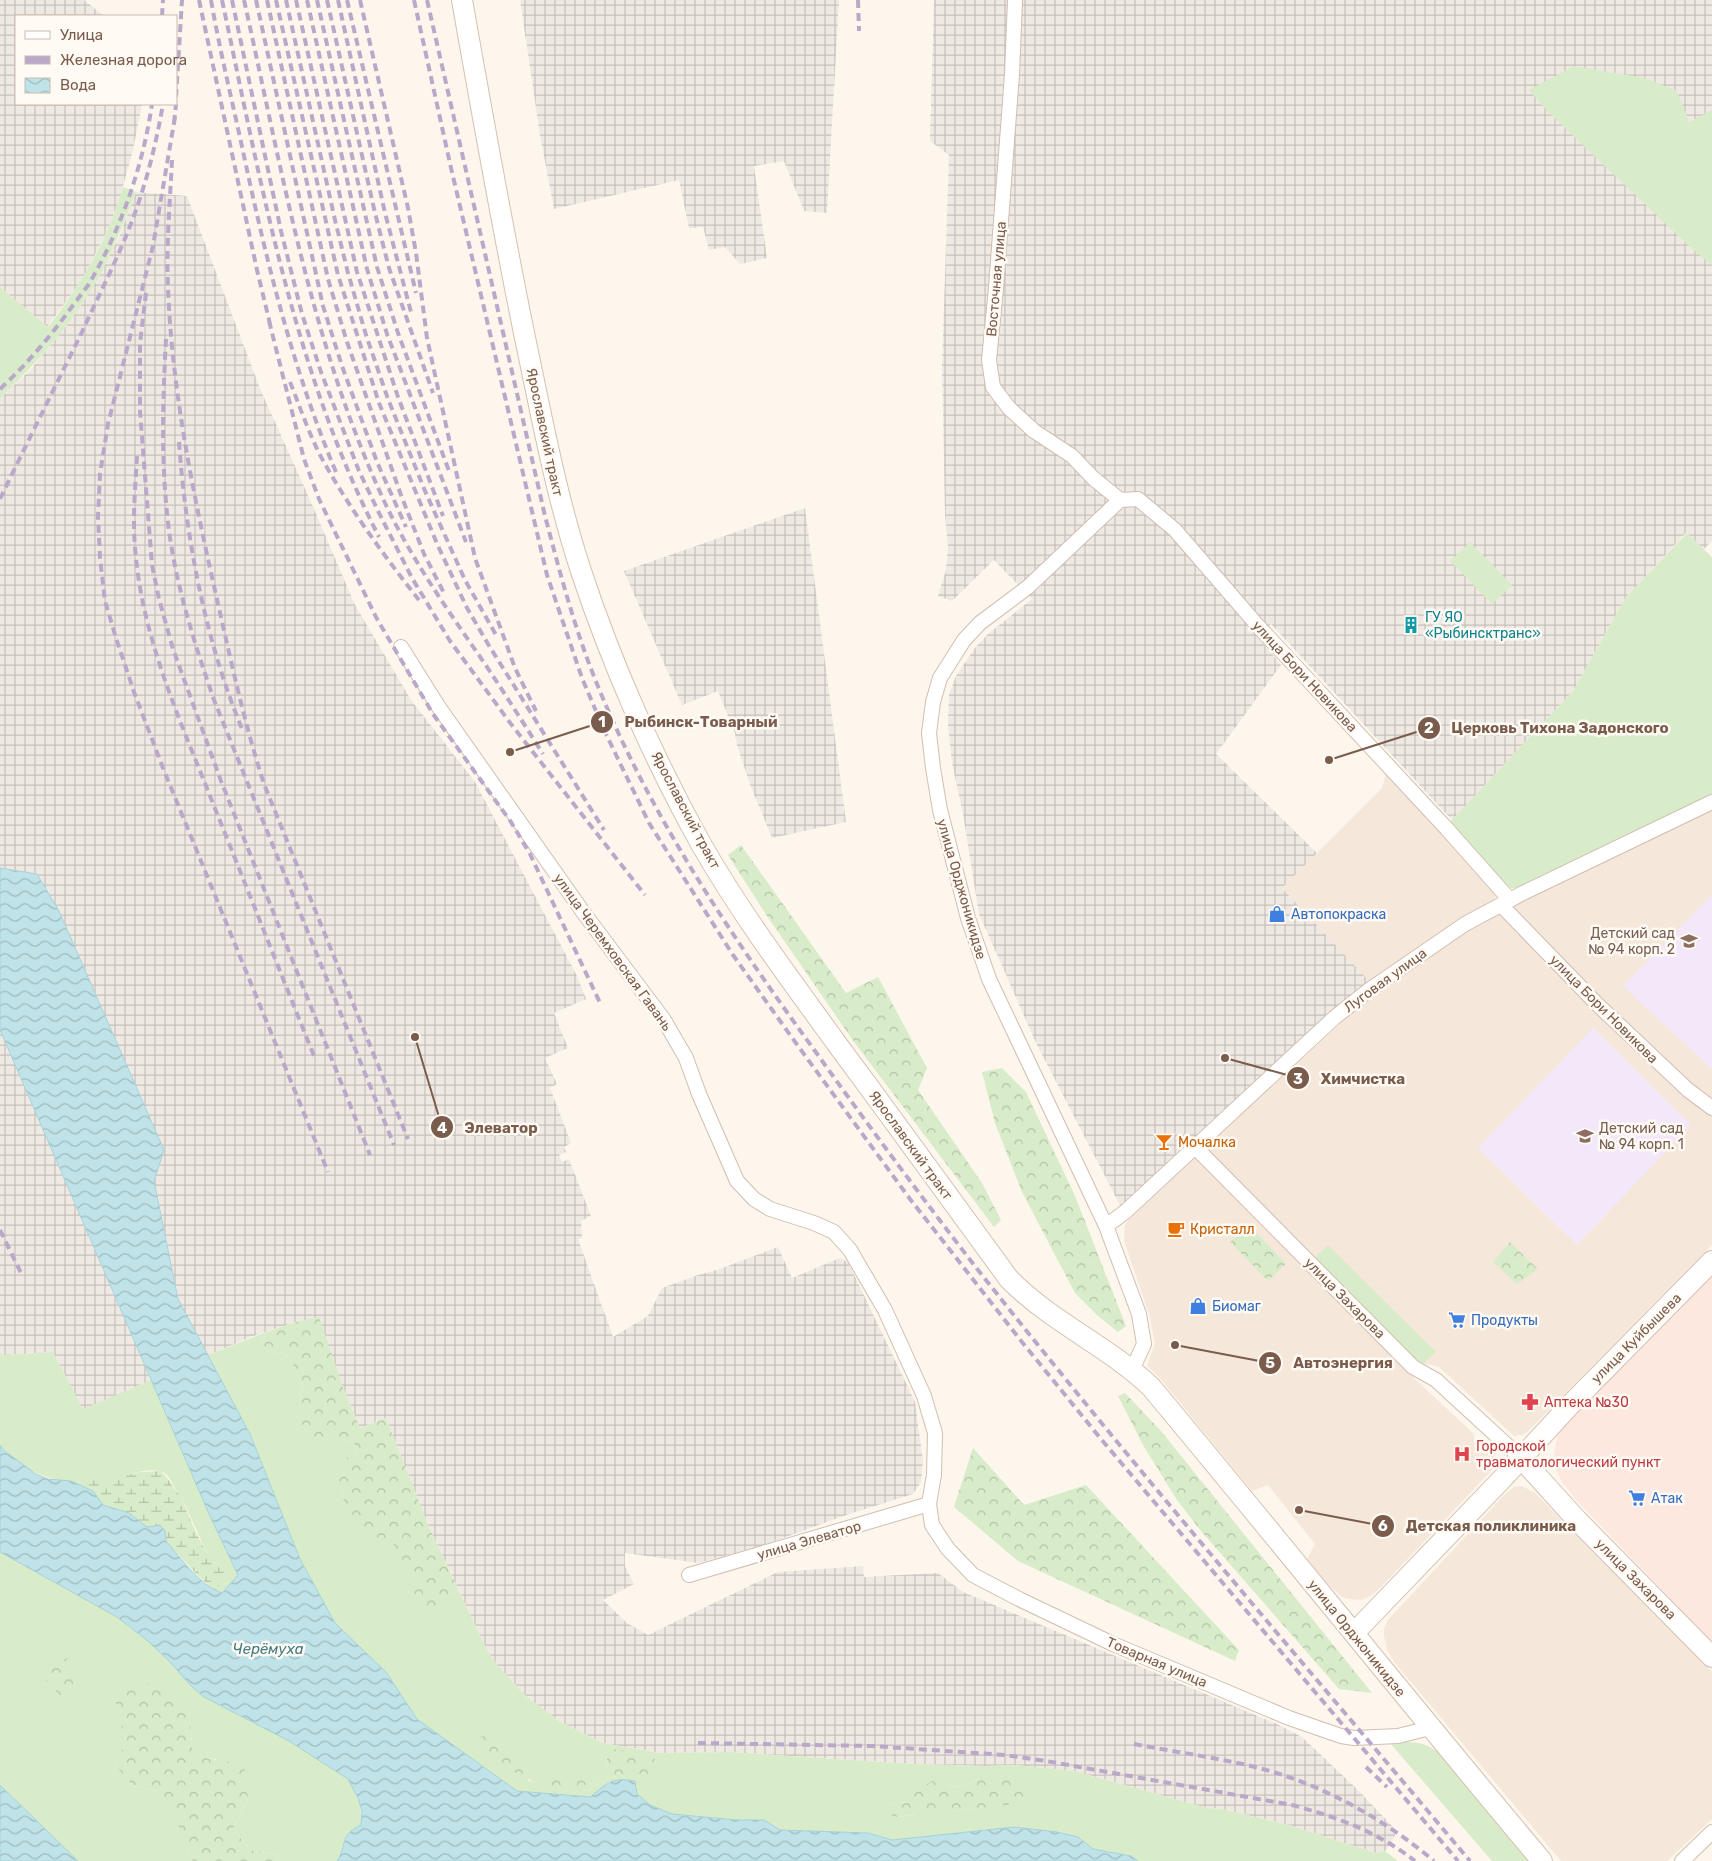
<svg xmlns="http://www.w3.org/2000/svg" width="1712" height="1861" font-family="Rubik,sans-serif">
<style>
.residential{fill:#f5e8da}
.commercial{fill:#fde8e0}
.industrial{fill:url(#industrial-grid)}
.education{fill:#f3e8fa}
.grass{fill:#d8ecc9;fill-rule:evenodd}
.forest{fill:url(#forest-crowns)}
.wetland{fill:url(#wetland-marsh)}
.water{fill:url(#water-waves);stroke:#a5d3da}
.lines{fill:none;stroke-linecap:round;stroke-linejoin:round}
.street-casing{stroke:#d1beb0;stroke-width:16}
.secondary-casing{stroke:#d6c0b0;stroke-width:22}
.street{stroke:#fff;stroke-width:14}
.secondary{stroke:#fff;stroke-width:20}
.rail{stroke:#b9a8c9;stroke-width:4;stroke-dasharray:8 5;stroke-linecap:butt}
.labels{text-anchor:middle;stroke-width:5;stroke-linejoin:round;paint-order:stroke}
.street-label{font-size:14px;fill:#7a5c4d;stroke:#fffaf3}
.culture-label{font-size:14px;fill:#0d838f;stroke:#fffaf3;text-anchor:start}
.shop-label{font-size:14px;fill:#366cbe;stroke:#fffaf3;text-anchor:start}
.education-label{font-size:14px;fill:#785e54;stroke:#fffaf3;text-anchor:end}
.food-label{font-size:14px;fill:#c56008;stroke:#fffaf3;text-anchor:start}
.health-label{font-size:14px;fill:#be3a42;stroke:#fffaf3;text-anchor:start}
.water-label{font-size:15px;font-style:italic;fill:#437c86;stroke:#fffaf3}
.leader{fill:none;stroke:#7a5c4d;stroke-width:2}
.callout-dot{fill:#7a5c4d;stroke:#fffaf3;stroke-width:2}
.mark-label{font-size:15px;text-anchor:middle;font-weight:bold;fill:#fff}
.callout-label{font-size:15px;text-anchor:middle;font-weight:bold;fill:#7a5c4d;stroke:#fffaf3;stroke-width:5;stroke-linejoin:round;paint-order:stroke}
</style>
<defs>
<pattern id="industrial-grid" width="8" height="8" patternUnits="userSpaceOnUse" patternTransform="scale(1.25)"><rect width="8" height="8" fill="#efe9e4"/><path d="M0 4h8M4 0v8" fill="none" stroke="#c7c0bb"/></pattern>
<pattern id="forest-crowns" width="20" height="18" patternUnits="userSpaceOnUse" patternTransform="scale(1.25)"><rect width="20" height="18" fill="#d8ecc9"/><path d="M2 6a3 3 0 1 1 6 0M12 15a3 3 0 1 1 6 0" fill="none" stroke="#b4c2a5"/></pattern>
<pattern id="wetland-marsh" width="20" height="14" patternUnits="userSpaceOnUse" patternTransform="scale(1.25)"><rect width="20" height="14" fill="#d8ecc9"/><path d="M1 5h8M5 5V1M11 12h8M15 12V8" fill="none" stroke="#b4c2a5"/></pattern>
<pattern id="water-waves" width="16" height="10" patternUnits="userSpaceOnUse" patternTransform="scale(1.25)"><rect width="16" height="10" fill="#bfe3e8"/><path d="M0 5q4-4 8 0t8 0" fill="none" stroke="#a0bbbe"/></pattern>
</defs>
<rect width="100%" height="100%" fill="#fdf6ec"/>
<!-- residential -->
<path class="residential" d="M1386,774L1497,894L1494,900L1438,933L1369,981L1282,888L1382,788Z
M1712,810V1245L1526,1433L1522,1435L1514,1436L1439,1367L1428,1364L1422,1365L1209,1152L1207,1147L1356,1009L1446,944L1469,930L1526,899Z
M1196,1157L1416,1380L1474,1434V1441L1485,1451L1491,1449L1497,1457L1496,1464L1492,1470L1381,1587L1372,1595L1362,1600L1349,1599L1342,1597L1326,1583L1307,1559L1315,1544L1268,1485L1252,1491L1159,1377L1147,1366L1155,1344L1149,1314L1124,1241L1125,1225L1131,1216Z
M1522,1486L1535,1493L1712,1672V1819L1667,1861H1561L1395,1663L1387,1650L1384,1636V1629L1388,1620L1504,1495L1514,1487Z"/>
<!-- commercial -->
<path class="commercial" d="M1712,1275V1642L1578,1502L1562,1482L1555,1467L1554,1455L1557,1436L1570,1418Z"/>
<!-- industrial -->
<path class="industrial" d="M0,0H84L104,16H16V104H142L133,150L119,201L107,231L82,280L47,327L0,287Z
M520,0H839L827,213L804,211L784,161L754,166L767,258L740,264L725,247L709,250L703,227L689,228L679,180L554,209L540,135Z
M934,0H1712V541L1704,549L1686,533L1626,597L1573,691L1452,820L1271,624L1258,637L1281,665L1216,754L1317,853L1282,888L1369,981L1330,1013L1121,1207L1037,1045L979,914L963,814L952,763L948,724L949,695L956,676L975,648L988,634L1032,599L994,560L952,601L938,596L946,570L948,547L945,514L942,366L949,155L930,141Z
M136,192L187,196L261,391L311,502L355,605L411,700L475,782L576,974L586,999L554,1013L568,1048L545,1058L557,1084L550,1088L571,1143L564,1147L566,1152L559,1155L562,1162L569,1159L591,1216L581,1221L582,1238L578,1239L613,1337L648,1316L662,1288L698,1275L720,1269L778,1247L792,1278L840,1258L848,1262L915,1402L923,1461L921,1482L913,1494L849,1514L761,1546L698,1563L625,1553V1566L634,1584L603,1600L627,1623L648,1635L778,1572L863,1566L864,1577L938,1573L963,1592L1277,1724L1302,1737L1357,1789L1393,1827L1395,1835L1391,1844L1385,1851L1376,1853L1289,1825L1222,1809L1207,1808L1074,1771L1015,1765L986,1766L913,1764L729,1752L660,1753L603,1743L559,1721L526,1696L498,1666L488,1652L429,1527L386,1418L360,1428L344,1390L296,1322L256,1335L208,1355L178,1299L154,1181L164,1150L59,911L37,874L0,868V399L31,369L67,325L93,287L119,237Z
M805,508L846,822L772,838L751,787L737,745L735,733L718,691L682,705L624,571Z
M0,1030L151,1380L83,1410L53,1352L5,1355L0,1353Z"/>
<!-- education -->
<path class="education" d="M1712,895V1069L1623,986Z
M1593,1028L1691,1125L1577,1245L1478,1148Z"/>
<!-- grass -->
<path class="grass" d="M1574,66L1645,78L1677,91L1689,122L1712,110V265L1693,250L1548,112L1529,90Z
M123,187L136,192C123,225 111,257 93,287C68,329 34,365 0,399V287L48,327C81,285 108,239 123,187Z
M1687,533L1712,557V795L1518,888H1511L1500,879L1449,823L1573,691L1626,597Z
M1470,542L1512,585L1492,604L1450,561Z
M1328,1245L1436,1352L1422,1365L1315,1258Z
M266,1332L262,1345L271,1354L283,1352L293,1364L303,1388L297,1418L310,1434L353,1441L358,1452L342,1460L341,1483L343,1499L380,1544L391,1539L416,1582L437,1610L445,1596L459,1591L488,1652L498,1666L526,1696L559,1721L603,1743L660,1753L729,1752L913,1764L986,1766L1015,1765L1074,1771L1207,1808L1222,1809L1289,1825L1376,1853L1385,1851L1398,1861H1138L1131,1856L1093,1849L1078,1837L1057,1832L1014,1827L892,1840L868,1833L780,1830L764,1820H737L672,1814L650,1805L637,1794L635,1781H610L590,1797L517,1791L417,1719L386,1672L335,1623L300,1559L250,1434L208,1355ZM488,1735C505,1752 526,1772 549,1779C562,1782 579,1781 593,1782L608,1765L605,1748L655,1761L649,1764L642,1779C619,1771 607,1777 589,1790L529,1781ZM941,1776L952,1787L964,1786L979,1778L1028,1797L1023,1803L896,1817L889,1804L909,1802Z
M53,1352L83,1409L151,1380L209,1514L238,1575L222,1593L216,1591L227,1570L212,1561L204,1547L181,1496C173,1489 171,1473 159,1471C146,1468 129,1475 117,1478C71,1488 32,1481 0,1445V1353L5,1355Z
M0,1552L117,1617L148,1641L170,1662L348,1779C357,1796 363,1806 361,1826C338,1835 347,1845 337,1861H278L277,1855L250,1850L233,1829L248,1799L216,1759L193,1757L189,1708L115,1697L126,1742L115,1765L132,1785L155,1791L180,1824L179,1842L193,1861H78L0,1785Z
M1389,1742C1415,1742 1423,1740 1444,1756L1533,1861H1492Z"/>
<!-- forest -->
<path class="forest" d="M741,845L846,993L878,977L927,1068L918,1090L982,1183L1001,1220L994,1227L854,1042L765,913L728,855Z
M1002,1068L1026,1092L1075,1196L1126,1326L1118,1332L1097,1315L1075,1293L1022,1192L995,1123L982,1072Z
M1249,1225L1286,1264L1268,1281L1230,1242Z
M1510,1242L1538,1269L1517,1284L1493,1262Z
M319,1317L344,1390L360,1428L386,1418L429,1527L459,1591L445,1596L437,1610L426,1617L417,1609L409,1592L415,1582L391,1540L380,1544L369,1543L343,1499L341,1483L333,1475L342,1460L358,1452L353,1441L337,1439L327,1443L310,1434L297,1418L303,1388L293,1364L283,1352L271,1354L262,1345L266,1332L296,1322Z
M1125,1393L1161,1431L1372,1693L1339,1689L1201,1531L1177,1500L1143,1445L1118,1396Z
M973,1448L1024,1505L1086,1485L1239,1650L1235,1661L1018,1561L954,1507Z
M69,1658L79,1688L64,1700L41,1675L45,1662Z
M146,1683L171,1689L189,1708L193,1756L244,1764L248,1799L233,1829L250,1850L277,1855L278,1861H193L179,1842V1824L155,1791L132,1785L115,1765L126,1742L114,1697Z
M488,1735C500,1747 535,1779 552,1779C561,1779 570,1775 579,1773L593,1782L608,1765L605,1748L653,1755L655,1761L649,1764L650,1774L642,1780C619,1771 607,1777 589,1790C547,1786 526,1786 493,1755C487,1749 482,1745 480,1737Z
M1012,1773L1028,1797L1024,1803L896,1817L883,1812L889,1804L909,1802L913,1792L941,1776L952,1787L964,1786L979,1778Z"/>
<!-- wetland -->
<path class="wetland" d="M160,1471C170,1478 172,1488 181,1496C188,1512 206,1567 225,1567L227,1571L216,1591L199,1577L166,1541L165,1531L147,1527L129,1513L103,1505L93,1491L71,1481L106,1480L140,1472Z"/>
<!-- water -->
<path class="water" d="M0,868L37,874L59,911L164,1150L154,1181L178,1299L250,1434L300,1559L335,1623L386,1672L417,1719L517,1791L590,1797C608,1783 610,1777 635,1781L637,1794L650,1805L672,1814L737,1820H764L780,1830L868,1833L892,1840L1014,1827L1057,1832L1078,1837L1093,1849L1131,1856L1138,1861H337C348,1844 338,1836 361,1825L362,1812L358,1798L348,1779L289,1741L204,1697L191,1686L170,1662L148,1641L117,1617L0,1552V1445L6,1452L36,1474L48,1479L71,1481L93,1491L103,1505L129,1513L147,1527L160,1525L165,1531L166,1541C182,1559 199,1585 222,1593L238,1575L209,1514L0,1030Z
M0,1785L78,1861H0Z"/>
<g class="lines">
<!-- street casing -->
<g class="street-casing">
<path id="street" d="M1015,0L1012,74L996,288L989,360L993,387L1009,408L1034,431L1072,456L1093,478L1120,500
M401,647L438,706L583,912L664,1020L686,1058L699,1094L737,1181L754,1199L770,1209L814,1223L834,1232L850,1250L885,1310L924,1396L935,1433L934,1475L929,1504L932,1525L948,1549L973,1575L1019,1599L1113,1644L1289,1718L1341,1736L1354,1738L1398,1736L1430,1728
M1501,905L1598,1005L1688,1090L1712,1108
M1195,1147L1413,1367L1436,1380L1521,1458
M1106,1226L1125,1212L1334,1018L1369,990L1465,924L1523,893L1712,802
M1132,1370L1144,1344L1139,1314L1106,1226L989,979L968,918L940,810L933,768L929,733L933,702L940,678L964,640L980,623L1028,587L1120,500L1138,499L1175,530L1258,626L1447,829L1510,900
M689,1575L929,1504
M1682,1861L1712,1832"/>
</g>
<!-- secondary casing -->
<g class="secondary-casing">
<path id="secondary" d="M462,0C483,119 504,238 529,357C544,429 558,501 581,571C611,662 654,760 701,844C741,914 790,979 837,1044C895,1122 952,1201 1009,1279C1051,1322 1108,1346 1151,1387C1282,1544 1410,1704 1542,1861
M1521,1458L1577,1520L1712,1657
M1354,1633L1503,1478L1570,1405L1712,1261"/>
</g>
<!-- street -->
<use href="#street" class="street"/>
<!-- secondary -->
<use href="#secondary" class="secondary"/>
<!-- rail -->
<path class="rail" d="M199,0L257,270L271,328
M211,0C220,52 233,104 244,156C267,263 293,370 336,472
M222,0C261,182 293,369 379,537
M232,0L281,231L302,314L321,372L359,471L378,511L412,578L450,641L511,724L645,895
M244,0C282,170 311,344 385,503C412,560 449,612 485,664C505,694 524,724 543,754
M256,0L323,306L342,366L377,462L406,527
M267,0L328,279L347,342L401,495L424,554L444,593
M276,0L338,275L379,403L438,546L467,608L488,644L604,830
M286,0L335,220L348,273L366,335L388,399L425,491L465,580L496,635
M296,0L357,272L398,397L443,516
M307,0L367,269L387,334L466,542
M317,0L377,267L398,333L449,471
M327,0L375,213L389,268L433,393
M338,0L385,213L412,316
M347,0L416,293
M360,0L408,208L416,253L427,338L475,558L515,668L536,711
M414,0L451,168L547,575L582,678L604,730L649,823L733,955L798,1046L910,1199L1022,1342L1101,1439L1458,1861
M427,0L545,516C559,569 573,623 593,674C647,811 729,933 815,1051C868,1125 922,1198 978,1270C1137,1471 1305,1665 1470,1861
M858,0L859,31
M162,16L163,0
M176,97L182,0
M175,117L153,246L108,424L100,474L98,517L100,558L105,601L116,638L134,692L163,768L328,1172
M174,123L176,104
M172,160C170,202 166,246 168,288C172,389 192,488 214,586C229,652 243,719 264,784L408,1139
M146,293L140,343V411L152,565L159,599L173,649L221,781L370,1155
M269,321L304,459L319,499L377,619L433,714L511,822L530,854L601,1005
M166,339C163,396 161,455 167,513C173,577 193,639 214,700L394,1145
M290,382C301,409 310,438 325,464C352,512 385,557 419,600
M0,389C27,364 49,338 71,308C77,300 83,292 89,284C121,229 143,166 152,104
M179,442C186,539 205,639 242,729
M137,456C135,490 132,525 136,558C144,641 180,720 210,796C245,883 279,969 314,1056
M0,499C27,443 55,387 82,332C103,286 127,241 142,192C151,164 158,133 163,104
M0,1230L21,1273
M698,1743L872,1746L1005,1755L1046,1761L1292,1805C1337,1817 1378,1832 1415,1861
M1134,1744C1170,1751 1206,1756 1242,1764C1313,1779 1379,1815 1434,1861
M1366,1767L1387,1787"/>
</g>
<!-- icons -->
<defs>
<g id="building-bare" transform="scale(1.35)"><path d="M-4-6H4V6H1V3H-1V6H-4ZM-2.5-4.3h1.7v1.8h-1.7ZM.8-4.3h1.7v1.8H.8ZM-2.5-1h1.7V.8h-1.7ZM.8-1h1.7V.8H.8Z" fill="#0f9aa8" stroke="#fffaf3" stroke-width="2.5" paint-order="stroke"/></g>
<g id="shop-bare" transform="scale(1.35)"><path d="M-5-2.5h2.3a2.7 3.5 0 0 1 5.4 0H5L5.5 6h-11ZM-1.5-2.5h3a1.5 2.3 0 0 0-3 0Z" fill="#3f7fe0" stroke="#fffaf3" stroke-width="2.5" paint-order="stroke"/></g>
<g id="school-bare" transform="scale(1.35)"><path d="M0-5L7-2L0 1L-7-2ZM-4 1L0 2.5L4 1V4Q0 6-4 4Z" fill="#8d6e63" stroke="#fffaf3" stroke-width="2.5" paint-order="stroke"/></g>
<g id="bar-bare" transform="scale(1.35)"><path d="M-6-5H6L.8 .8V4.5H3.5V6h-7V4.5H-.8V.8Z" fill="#e8710a" stroke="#fffaf3" stroke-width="2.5" paint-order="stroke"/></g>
<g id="cafe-bare" transform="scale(1.35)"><path d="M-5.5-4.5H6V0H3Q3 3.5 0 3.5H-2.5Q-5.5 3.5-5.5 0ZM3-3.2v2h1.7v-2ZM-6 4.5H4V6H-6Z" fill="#e8710a" stroke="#fffaf3" stroke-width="2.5" paint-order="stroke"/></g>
<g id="supermarket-bare" transform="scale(1.35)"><path d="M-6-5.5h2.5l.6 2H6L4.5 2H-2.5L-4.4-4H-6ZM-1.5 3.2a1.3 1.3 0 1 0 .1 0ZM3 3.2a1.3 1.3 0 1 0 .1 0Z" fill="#3f7fe0" stroke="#fffaf3" stroke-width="2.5" paint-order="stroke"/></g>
<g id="pharmacy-bare" transform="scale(1.35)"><path d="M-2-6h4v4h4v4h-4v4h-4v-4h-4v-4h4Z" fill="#e0444e" stroke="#fffaf3" stroke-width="2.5" paint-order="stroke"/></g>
<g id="hospital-bare" transform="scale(1.35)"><path d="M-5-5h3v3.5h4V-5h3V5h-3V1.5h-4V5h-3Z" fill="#e0444e" stroke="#fffaf3" stroke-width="2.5" paint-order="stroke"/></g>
</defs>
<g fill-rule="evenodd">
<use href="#building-bare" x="1411" y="625"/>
<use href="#shop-bare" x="1277" y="914"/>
<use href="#school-bare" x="1689" y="941"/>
<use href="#school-bare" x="1585" y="1136"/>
<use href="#bar-bare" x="1164" y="1142"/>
<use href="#cafe-bare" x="1176" y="1229"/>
<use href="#shop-bare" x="1198" y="1306"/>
<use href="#supermarket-bare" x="1457" y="1320"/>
<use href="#pharmacy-bare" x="1530" y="1402"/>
<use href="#hospital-bare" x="1462" y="1454"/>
<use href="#supermarket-bare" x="1637" y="1498"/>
</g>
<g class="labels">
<!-- street labels -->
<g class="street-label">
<text transform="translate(996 279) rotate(-85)" y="5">Восточная улица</text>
<text transform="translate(545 432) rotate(78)" y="5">Ярославский тракт</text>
<text transform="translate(1305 676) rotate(47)" y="5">улица Бори Новикова</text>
<text transform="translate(686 810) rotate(62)" y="5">Ярославский тракт</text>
<text transform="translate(962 889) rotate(74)" y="5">улица Орджоникидзе</text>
<text transform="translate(613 952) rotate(54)" y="5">улица Черемховская Гавань</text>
<text transform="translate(1385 980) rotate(-36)" y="5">Луговая улица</text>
<text transform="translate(1604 1009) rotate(45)" y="5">улица Бори Новикова</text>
<text transform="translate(911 1145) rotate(54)" y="5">Ярославский тракт</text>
<text transform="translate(1345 1298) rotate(45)" y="5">улица Захарова</text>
<text transform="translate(1636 1338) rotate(-45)" y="5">улица Куйбышева</text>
<text transform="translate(809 1540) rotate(-16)" y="5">улица Элеватор</text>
<text transform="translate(1636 1579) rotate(45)" y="5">улица Захарова</text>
<text transform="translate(1357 1638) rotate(51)" y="5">улица Орджоникидзе</text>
<text transform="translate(1157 1662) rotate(23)" y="5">Товарная улица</text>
</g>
<!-- culture labels -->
<g class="culture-label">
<text x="1425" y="622">ГУ ЯО<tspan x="1425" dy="16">«Рыбинсктранс»</tspan></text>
</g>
<!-- shop labels -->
<g class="shop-label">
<text x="1291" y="919">Автопокраска</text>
<text x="1212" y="1311">Биомаг</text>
<text x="1471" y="1325">Продукты</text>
<text x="1651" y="1503">Атак</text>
</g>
<!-- education labels -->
<g class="education-label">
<text x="1675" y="938">Детский сад<tspan x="1675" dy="16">№ 94 корп. 2</tspan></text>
<text x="1599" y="1133" text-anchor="start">Детский сад<tspan x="1599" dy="16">№ 94 корп. 1</tspan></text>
</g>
<!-- food labels -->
<g class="food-label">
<text x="1178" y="1147">Мочалка</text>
<text x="1190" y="1234">Кристалл</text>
</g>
<!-- health labels -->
<g class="health-label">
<text x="1544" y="1407">Аптека №30</text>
<text x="1476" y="1451">Городской<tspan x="1476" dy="16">травматологический пункт</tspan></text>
</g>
<!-- water labels -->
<g class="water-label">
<text x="268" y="1654">Черёмуха</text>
</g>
</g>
<!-- callouts -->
<path class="leader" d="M510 752L602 722M1329 760L1429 728M1225 1058L1298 1078M415 1037L442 1127M1175 1345L1270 1363M1299 1510L1383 1526"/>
<g class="callout-dot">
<circle cx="510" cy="752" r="5"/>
<circle cx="1329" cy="760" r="5"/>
<circle cx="1225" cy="1058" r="5"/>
<circle cx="415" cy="1037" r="5"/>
<circle cx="1175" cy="1345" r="5"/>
<circle cx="1299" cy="1510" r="5"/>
<circle cx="602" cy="722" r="12"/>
<circle cx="1429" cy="728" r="12"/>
<circle cx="1298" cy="1078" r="12"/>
<circle cx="442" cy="1127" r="12"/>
<circle cx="1270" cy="1363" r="12"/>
<circle cx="1383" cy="1526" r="12"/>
</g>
<g class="mark-label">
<text x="602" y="727">1</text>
<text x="1429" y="733">2</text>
<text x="1298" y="1084">3</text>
<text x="442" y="1133">4</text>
<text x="1270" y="1368">5</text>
<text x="1383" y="1531">6</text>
</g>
<g class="callout-label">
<text x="701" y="727">Рыбинск-Товарный</text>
<text x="1560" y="733">Церковь Тихона Задонского</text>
<text x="1363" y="1084">Химчистка</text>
<text x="501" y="1133">Элеватор</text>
<text x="1343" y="1368">Автоэнергия</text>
<text x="1491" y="1531">Детская поликлиника</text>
</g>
<!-- legend -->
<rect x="15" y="15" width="162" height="90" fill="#fffaf3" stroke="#cabbb1"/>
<rect x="25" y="31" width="25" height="8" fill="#ffffff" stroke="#cabbb1"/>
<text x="60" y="40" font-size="15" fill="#7a5c4d">Улица</text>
<rect x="25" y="56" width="25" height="8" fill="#b9a8c9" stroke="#cabbb1"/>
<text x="60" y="65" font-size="15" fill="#7a5c4d">Железная дорога</text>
<rect x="25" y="78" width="25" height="15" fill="url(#water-waves)" stroke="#cabbb1"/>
<text x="60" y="90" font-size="15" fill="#7a5c4d">Вода</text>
</svg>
